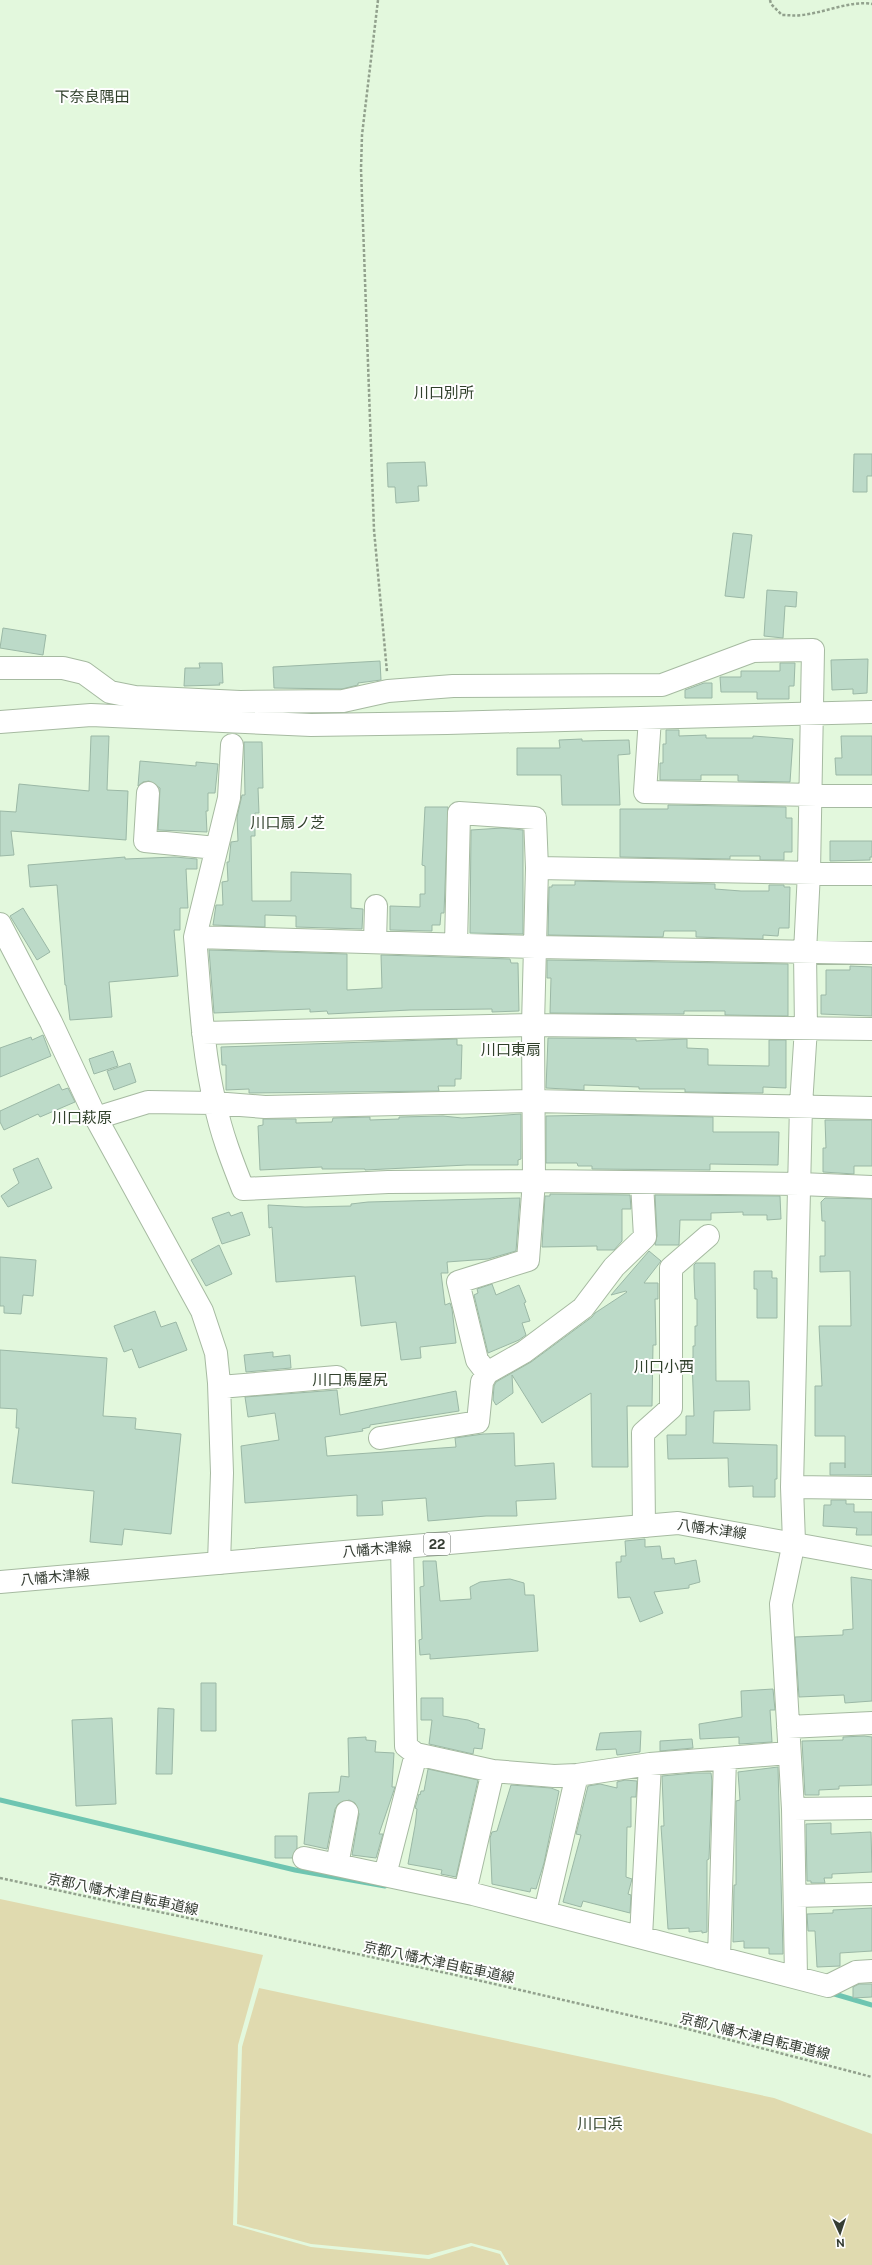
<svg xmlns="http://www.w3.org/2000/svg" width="872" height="2265" font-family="'Public Sans','Noto Sans JP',sans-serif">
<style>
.green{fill:#e0daaf}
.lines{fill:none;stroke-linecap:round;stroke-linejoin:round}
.stream{stroke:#6ec5b1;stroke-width:5}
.building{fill:#bcdac8;stroke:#9bb8a6}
.minor-casing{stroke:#a6baa1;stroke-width:24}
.major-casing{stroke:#a6baa1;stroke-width:24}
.path{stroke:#92a18d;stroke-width:2.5;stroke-dasharray:3 2;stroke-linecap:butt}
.minor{stroke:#fff;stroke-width:22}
.major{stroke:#fff;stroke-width:22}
.labels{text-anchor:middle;stroke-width:4;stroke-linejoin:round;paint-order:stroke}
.shield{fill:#fefefe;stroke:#717770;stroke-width:1}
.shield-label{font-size:13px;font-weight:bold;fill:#353d33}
.street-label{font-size:14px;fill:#353d33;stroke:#fefefe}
.neighbourhood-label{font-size:15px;fill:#30402b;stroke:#fefefe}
</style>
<rect width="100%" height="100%" fill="#e3f8dd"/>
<!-- green -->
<path class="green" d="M0,1899L263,1955L238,2045L233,2225L311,2247L429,2259L472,2246L500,2254L506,2265H0Z
M259,1988L774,2098L872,2134V2265H509L501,2251L471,2243L428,2255L311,2244L237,2224L242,2047Z"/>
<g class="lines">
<!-- stream -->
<path class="stream" d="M0,1800L295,1870L385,1886
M831,1993L872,2005"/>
</g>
<!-- building -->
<path class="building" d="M854,454H872V476H867V492H853Z
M425,462L427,486H418L419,501L396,503L395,487H388L387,463Z
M733,533L752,535L744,598L725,596Z
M767,590L797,592L796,607L785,606L783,638L764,636Z
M3,628L46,635L43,655L0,648Z
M868,659L867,693L853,694V689L832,690L831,660Z
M380,661L381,680L358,683V685L342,689L274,688L273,667Z
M199,663H222L223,683H219L220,685L184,686L185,668H200Z
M780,663H795L794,686H789V699H757V692H721L720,677H741V671H780Z
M704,683H712V698H685V690Z
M666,730H679V736L706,735V738H753V736L793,739L790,782L738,781V775H701V780H660V763H663V744H666Z
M91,736H109L107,790L128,791L126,840L11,831L14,855L0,856V811L16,812L19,784L89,791Z
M841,736H872V775H836L835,758H842Z
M582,739V741L629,740L630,754L618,755L620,805H562L561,775H517V748H560L559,740Z
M244,742H262L263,788H258L259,813H255V836H251L252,901H291V872L351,874V908L363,909L362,929L296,927V916L265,915V927L213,925L216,905H223L222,882L228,881L227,862H229L231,842L238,841L237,817L242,795H245Z
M140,761L196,766V762L218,764L215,793H208V811H206L207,832L158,830L160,788L149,781L143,782L138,786Z
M668,805L786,807V818H792V852H784V860H760V856H730V859L620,857V809H668Z
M425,807H448L444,913H441L440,925H432V931L390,930V906L420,907V894H425V866L422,865Z
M502,828L523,830V934L470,933L471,830Z
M830,841H872V857H870V860L830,861Z
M125,857V859L175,857L197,859V869H186L188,908H180V930H174L178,976L109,982L112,1017L70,1020L66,985H65L57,885L30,887L28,865Z
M575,881L715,884V889L741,891H769V885H784V887H790L789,928H779L778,936L763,935V939L696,937V931H664L663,937L548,935L549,887H552V885H575Z
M23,908L50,952L37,960L10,916Z
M209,950L347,954V990L382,988L381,955L510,959L511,963H518L519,1011L492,1012V1009L410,1010L328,1014L327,1011L310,1012V1009L214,1013Z
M547,960L788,964V1016L725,1015V1011H684V1014L550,1013L551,978H547Z
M850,966L872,967V1016L821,1014V995H826V970H850Z
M43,1035L51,1056L0,1077V1048L31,1037L32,1040Z
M548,1038L636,1039V1041L687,1039V1048L708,1049V1065L769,1066V1040H786V1088L763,1087V1093L685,1092V1089H639V1087L614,1086L584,1085V1090L546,1088Z
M457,1039V1045H462L461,1079H455V1086H438L439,1091L249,1093V1089L226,1090V1065H222L221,1047Z
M113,1051L118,1066L94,1074L89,1059Z
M130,1063L136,1082L114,1090L107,1071Z
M59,1084L62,1090L68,1088L75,1102L40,1117L38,1114L4,1130L0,1122V1111Z
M521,1114V1159L518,1160V1165H467L365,1170V1169H322V1167L260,1170L258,1126L263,1125V1119H296V1123L332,1122L333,1118L370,1117V1120L399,1119V1117L443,1116L462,1118Z
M603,1115L713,1117V1132H779L778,1165L710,1164V1170L592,1169V1166H578L577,1163H546V1116Z
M825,1120H872V1166H854V1174L823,1172V1148H826Z
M38,1158L52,1188L8,1207L1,1196L19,1183L13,1169Z
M550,1194L630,1195L631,1209H622V1241L614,1250H597V1246L542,1247L545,1196H550Z
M655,1195L780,1196L781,1219L767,1220V1215H743V1212L711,1213V1220H680L679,1245H655L657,1236Z
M520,1198L516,1251L488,1259L447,1262L448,1273H441L445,1305L450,1303L452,1309L456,1343L420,1347L421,1358L401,1360L396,1322L361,1326L355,1276L276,1282L272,1227L269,1228L268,1205L305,1207L351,1206V1204L368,1202Z
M825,1198L872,1199V1475H830V1463H845V1468V1436H815V1386H822L819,1326H851L850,1271L820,1272V1256H825V1221H822L821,1202Z
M229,1212L231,1216L242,1212L250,1235L222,1244L212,1218Z
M219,1245L232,1274L206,1286L191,1260Z
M649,1251L661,1261L644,1283H658V1299H655L656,1345H653L652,1406H627L628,1467H592L591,1393L542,1423L512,1375L513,1393L496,1405L493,1400L494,1386L496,1382L531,1362L592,1317L595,1313L627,1292L626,1291L611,1295Z
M0,1257L36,1260L33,1296L23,1295L21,1314L4,1313V1306H0Z
M696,1263H715L716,1381H749L750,1410L714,1411L713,1443L777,1445V1479H775V1497H753V1486L729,1487L728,1458L668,1459L667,1435H686V1416H694L692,1358H693V1346H695V1326H697V1299H695L694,1278V1265Z
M754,1271H772V1278H777V1318H757V1289H754Z
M492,1284L496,1295L519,1285L526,1302L524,1303L530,1321L522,1323L526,1335L519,1340L488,1353L474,1295L478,1293L477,1289Z
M155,1311L161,1327L176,1322L187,1350L139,1368L132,1349L124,1352L114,1326Z
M0,1350L107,1358L103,1416L136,1418L135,1429L181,1434L171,1534L124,1529L122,1545L90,1542L94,1491L12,1483L19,1428H16L17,1409L0,1408Z
M273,1352V1357L290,1355L291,1368L246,1372L244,1355Z
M337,1390L340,1415L456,1391L459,1411L370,1425V1427L362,1429L363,1431L325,1437L327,1456L456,1447L455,1438L483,1434L514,1433L515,1466L554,1463L556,1499L516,1501L517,1516H486L428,1521L426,1498L382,1501L383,1515L357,1516V1495L245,1503L241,1446L279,1440L275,1413L248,1417L245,1397Z
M831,1500H846V1504H854V1512H872V1535H856L857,1528L823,1526L824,1505H831Z
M645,1539V1547L660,1546L662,1559L674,1558L675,1564L696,1560L700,1582L689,1585V1588L654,1592L663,1613L640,1622L630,1597L618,1598L616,1562H621V1556H626L625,1541Z
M423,1561H436L440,1601L471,1599L470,1587L480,1582L510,1579L524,1583L525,1595H534L538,1651L430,1659V1654L420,1655L419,1640L422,1639L420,1587L424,1586Z
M851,1577L872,1580V1701L845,1703L844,1695L799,1697L795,1637L843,1635V1630L853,1629Z
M201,1683H216V1731H201Z
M773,1689L775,1710H770L772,1742L739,1744V1737L700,1739L699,1724L742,1717L741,1691Z
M421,1698H443V1716L468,1720L479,1724L478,1728L485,1729L482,1749L474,1748L473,1754L429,1744L432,1720H421Z
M158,1708L174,1709L172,1774H156Z
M112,1718L116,1804L76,1806L72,1720Z
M641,1731L640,1752L617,1755L616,1749L596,1750L600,1733Z
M864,1736L872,1737V1785L839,1786V1789L819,1790V1795H805L802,1741L843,1740V1737Z
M366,1737V1740L376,1741L375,1752L394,1753L392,1787H395L379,1834H383L376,1858L352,1855L359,1814L355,1803L349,1800L338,1804L335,1809L327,1849L304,1844L309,1793L339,1792L341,1776L349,1777L348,1738Z
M692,1739L693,1748L660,1751V1741Z
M778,1767L783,1954H769V1948H744V1941L733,1942L734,1885H736V1801L740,1800L738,1772Z
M428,1769L478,1780L456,1877L441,1874L442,1870L408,1864L415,1826L417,1809L415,1808L419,1794L420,1795L421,1791H424Z
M694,1773H711L712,1781L709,1859L707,1860V1932L702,1933V1931L689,1932V1928L668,1929L661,1826H664L662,1776Z
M625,1780L637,1781L636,1797H631V1827H627L626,1877L632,1879L628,1894L631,1895L630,1913L583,1901L581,1907L563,1902L581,1835L576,1834L588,1786L600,1784L617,1788V1782Z
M511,1785L551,1788L559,1791L544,1863L536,1889L531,1888L530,1892L492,1884L490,1838L492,1832L497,1831Z
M831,1823V1834L871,1832L872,1872L832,1874V1878H824L825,1883H811V1881H807L806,1824Z
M275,1836H297V1848L292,1858H275Z
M872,1908V1951L840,1953V1966L817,1967L815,1931H808L807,1914L833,1913V1910Z
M859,1984H872V1997L853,1998V1987Z"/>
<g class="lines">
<!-- minor casing -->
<g class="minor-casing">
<path id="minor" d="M0,668H63L84,673L110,692L135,697L240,702L343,701L388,691L453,686L662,685L753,651L813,650L809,872L805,952L806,1028L801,1105L792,1487L794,1542L781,1604L793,1809L796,1977
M650,718L645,792L872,796
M0,722L91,715L311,725L447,723L872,712
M148,793L145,841L216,848
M0,924L51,1022L96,1118L202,1311L216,1353L219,1383L222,1473L219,1563
M195,937L229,798L232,745
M375,942L376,906
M456,944L459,813L535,818L537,868
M872,953L536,947L195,937C200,992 202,1049 215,1103C221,1133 232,1161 243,1189L388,1182L534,1181L800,1184L872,1187
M203,1033L533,1025L872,1029
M96,1118L148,1102L214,1103L265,1107L533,1101L872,1108
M642,1183L645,1237L614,1267L583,1308L524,1352L487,1373L477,1360L458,1282L528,1260L534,1181L533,1025L537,868L872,874
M220,1387L337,1377
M380,1438L478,1422L482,1382L487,1373
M792,1487L872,1488
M644,1526L643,1433L671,1408V1268L708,1236
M402,1547L406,1746L416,1754L493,1771L554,1776L577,1775L650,1764L789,1753
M788,1727L872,1723
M793,1809L872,1808
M304,1858L473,1894L828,1986L856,1972L872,1971
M337,1865L347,1812
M385,1875L416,1754
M465,1892L493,1771
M796,1896L872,1894
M545,1912L577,1775
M641,1937L650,1764
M719,1958L725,1758"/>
</g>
<!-- major casing -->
<g class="major-casing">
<path id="major" d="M0,1582L678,1523L872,1558"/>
</g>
<!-- path -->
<path class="path" d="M378,0L362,135L361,169L374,530L387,672
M770,0L771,4L782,15C789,15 795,16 802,15C824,13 851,0 872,4
M0,1878L451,1974L680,2027L872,2077"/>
<!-- minor -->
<use href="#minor" class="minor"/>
<!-- major -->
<use href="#major" class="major"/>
</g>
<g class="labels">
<!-- shield labels -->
<rect class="shield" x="424" y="1533" width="26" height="22" rx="3"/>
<g class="shield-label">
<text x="437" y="1549">22</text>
</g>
<!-- street labels -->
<g class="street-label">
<text transform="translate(712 1529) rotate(8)" y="5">八幡木津線</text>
<text transform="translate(377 1549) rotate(-5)" y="5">八幡木津線</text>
<text transform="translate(55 1577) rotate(-5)" y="5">八幡木津線</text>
<text transform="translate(123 1894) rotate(12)" y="5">京都八幡木津自転車道線</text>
<text transform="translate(439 1962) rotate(12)" y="5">京都八幡木津自転車道線</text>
<text transform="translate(755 2036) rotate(14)" y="5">京都八幡木津自転車道線</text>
</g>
<!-- neighbourhood labels -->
<g class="neighbourhood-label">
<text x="92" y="102">下奈良隅田</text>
<text x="444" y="398">川口別所</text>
<text x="288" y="828">川口扇ノ芝</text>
<text x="511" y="1055">川口東扇</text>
<text x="82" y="1123">川口萩原</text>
<text x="664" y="1372">川口小西</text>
<text x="350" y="1385">川口馬屋尻</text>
<text x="600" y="2129">川口浜</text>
</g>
</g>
<!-- north arrow -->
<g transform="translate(840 2233) rotate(177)" stroke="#fefefe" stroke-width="3" paint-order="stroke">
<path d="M0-3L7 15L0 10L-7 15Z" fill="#353d33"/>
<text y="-6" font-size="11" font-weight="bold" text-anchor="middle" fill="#353d33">N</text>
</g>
</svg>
